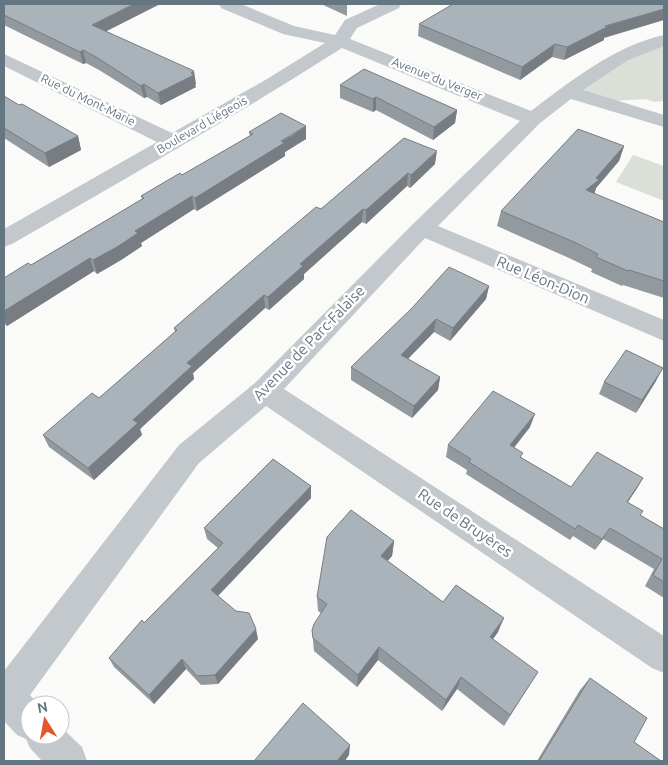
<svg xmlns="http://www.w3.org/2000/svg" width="668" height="765" font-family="Ubuntu,sans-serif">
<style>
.green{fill:#dadfd7}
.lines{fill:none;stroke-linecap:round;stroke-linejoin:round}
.street{fill:#c3c8cc;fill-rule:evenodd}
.wall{fill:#929a9f}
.shaded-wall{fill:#777d82}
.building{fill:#aab3b9;stroke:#777d82}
.labels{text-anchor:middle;stroke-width:5;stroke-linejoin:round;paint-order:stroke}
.far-street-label{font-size:12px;fill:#657683;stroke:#fff}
.street-label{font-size:15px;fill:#657683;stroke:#fff}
</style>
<rect width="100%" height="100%" fill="#fafaf8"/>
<!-- green -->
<path class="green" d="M664,40V101L654,102L646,99L595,102L568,92L622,56Z
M633,155L664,166V201L616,182Z"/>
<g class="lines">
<!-- street -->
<path class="street" d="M219,4H241L294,26L335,35L345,20L380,4H401L399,8L357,28L350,39L531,111C571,81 614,46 664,35V46L628,60L583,90L664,115V127L571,99L540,123L438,226L664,320V341L425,238L284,389L664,636V673L652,668L266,406L199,463L30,695L39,705H30V735H60V726L82,747L87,761H42L30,748L26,739L17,735L4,721V671L179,445L255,383L414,223L520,121L342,48C234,117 123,180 12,244L4,247V229L157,142L4,66V54L172,133L267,79L325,43L283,34L221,8Z"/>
</g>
<!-- wall -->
<path class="wall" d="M4,4H160L106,31L196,84L195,85L196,87L161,105L147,97L144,98L99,70L86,63L83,64L4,25Z
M321,4H347V16Z
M419,24L604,38V40L564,60L552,57L520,80L418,36Z
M340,85L457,110L455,123L433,140L376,110L373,112L340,98Z
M4,96L19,105L78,136L81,150L49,167L4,138Z
M249,132L306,139L285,152V156L197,211L194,209L141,243L142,246L121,260L97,274L94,271L7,326L4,323V278L31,265L142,199L141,196L182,175L250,136Z
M404,138L435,164L410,188L407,186L366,224L362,222L304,274V279L269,310L265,308L193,373L194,379L140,429L142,435L94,480L49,447L43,435L99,398L175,332L174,328L321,209Z
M624,146L619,161L596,188L594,194L664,222V298L623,285L622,286L591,272L592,269L569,258L497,226L501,211Z
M489,286L486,299L450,341L434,332L408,359L440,377L438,390L412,418L351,380V367Z
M656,381L636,413L599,394L604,382Z
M530,427L514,448L522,458L571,487L643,478L628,502L640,515L664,529V598L645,586L654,569L603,539L595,550L573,536L570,540L466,474L467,470L446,457L448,445Z
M311,498L218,596L258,639L218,684L201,685L186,669L154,704L114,667L109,658L218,548L207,539L204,528Z
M394,541L392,556L387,561L443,602L498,632L493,639L530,684L504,726L457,689L442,711L378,660L357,687L314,651L312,630L321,613L318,611L317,597Z
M590,678L634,742L661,761H537L580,690Z"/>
<!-- shaded-wall -->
<path class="shaded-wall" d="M134,4H160L95,37L92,25Z
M664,9V20L604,38V40L564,60L567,47L605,26Z
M555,44L552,57L520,80L522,67Z
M83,50L86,63L83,64L80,52Z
M194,71L196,84L195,85L196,87L161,105L158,93Z
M144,84L147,97L144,98L141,86Z
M376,97V110L373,112V99Z
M457,110L455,123L433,140L434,127Z
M306,126V139L285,152V156L197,211L195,198Z
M78,136L81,150L49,167L45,153Z
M624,146L619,161L596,188L594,195L586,190Z
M437,151L435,164L410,188L411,175Z
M408,173L407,186L366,224V210Z
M192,196L194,209L141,243L142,246L121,260L97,274L93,260L135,231Z
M363,209L362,222L304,274V279L269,310L268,297L300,264Z
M90,258L94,271L7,326L4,320V311Z
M489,286L486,299L450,341L453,328Z
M264,295L265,308L193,373L194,379L140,429L142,435L94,480L88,468L187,363Z
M436,319L434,332L399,368L401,355Z
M663,368L656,381L636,413L642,400Z
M440,377L438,390L412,418L414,406Z
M535,414L530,427L506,457L510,445Z
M643,478L636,490L620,513L627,502Z
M311,486V498L214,600L211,590Z
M610,528L603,539L595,550L602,539Z
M394,541L392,556L379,571L381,556Z
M504,618L498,632L485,650L490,637Z
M256,629L258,639L218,684L215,675Z
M379,647L378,660L357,687L358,675Z
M182,659L186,669L154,704L149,695Z
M461,677L457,689L442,711L446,700Z
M350,745L349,755L345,761H337Z"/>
<!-- building -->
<path class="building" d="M4,4H134L92,25L194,71L191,73L194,75L158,93L144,84L141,86L96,57L83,50L80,52L4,15Z
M453,4H664V9L605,26L607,27L567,47L555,44L522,67L419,24Z
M364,69L457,110L434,127L376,97L373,99L340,85Z
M4,96L19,105L22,104L78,136L45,153L4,128Z
M281,113L306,126L281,141L284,143L195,198L192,196L135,231L138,233L117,247L93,260L90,258L4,311V278L28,263L31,265L144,198L141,196L180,173L182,175L253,134L249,132Z
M578,129L624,146L596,178L599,180L586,190L664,222V281L629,270L628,271L596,257L598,254L574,242L501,211Z
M404,138L437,151L411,175L408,173L366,210L363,209L300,264L303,266L268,297L264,295L187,363L192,366L133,420L138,423L88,468L43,435L92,393L99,398L177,330L174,328L266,249L316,207L321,209Z
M449,267L489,286L453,328L436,319L401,355L440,377L414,406L351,367L412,308Z
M626,350L663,368L642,400L604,382Z
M493,391L535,414L510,445L523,453L520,457L571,487L597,452L643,478L627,502L643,511L640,515L664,529V582L653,575L662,559L610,528L602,539L578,525L575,529L469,462L471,459L448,445Z
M273,459L311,486L211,590L236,611L249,613L256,629L215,675L197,676L182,659L149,695L109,658L142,620L144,623L223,543L204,528Z
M351,510L394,541L381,556L443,602L456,585L504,618L490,637L538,672L510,715L461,677L446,700L379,647L358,675L313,638L312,630L314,624L327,604L317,597L327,537Z
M590,678L647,718L634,742L661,761H539Z
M303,703L350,745L337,761H254Z"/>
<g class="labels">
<!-- far-street labels -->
<g class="far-street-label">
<text transform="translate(437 79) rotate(22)" y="4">Avenue du Verger</text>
<text transform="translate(88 100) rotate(26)" y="4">Rue du Mont-Marie</text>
<text transform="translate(202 125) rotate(-30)" y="4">Boulevard Liégeois</text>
</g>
<!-- street labels -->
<g class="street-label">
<text transform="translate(543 280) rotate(23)" y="5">Rue Léon-Dion</text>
<text transform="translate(309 343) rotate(-46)" y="5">Avenue de Parc-Falaise</text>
<text transform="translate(465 523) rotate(34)" y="5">Rue de Bruyères</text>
</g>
</g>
<!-- border -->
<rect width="668" height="765" fill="none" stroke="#657683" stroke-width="10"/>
<!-- north arrow -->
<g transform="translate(45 720) rotate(349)"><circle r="24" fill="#ffffff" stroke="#c1c8cd"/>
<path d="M0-4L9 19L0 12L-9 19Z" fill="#e4572e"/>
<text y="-8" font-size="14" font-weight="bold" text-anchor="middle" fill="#657683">N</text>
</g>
</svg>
